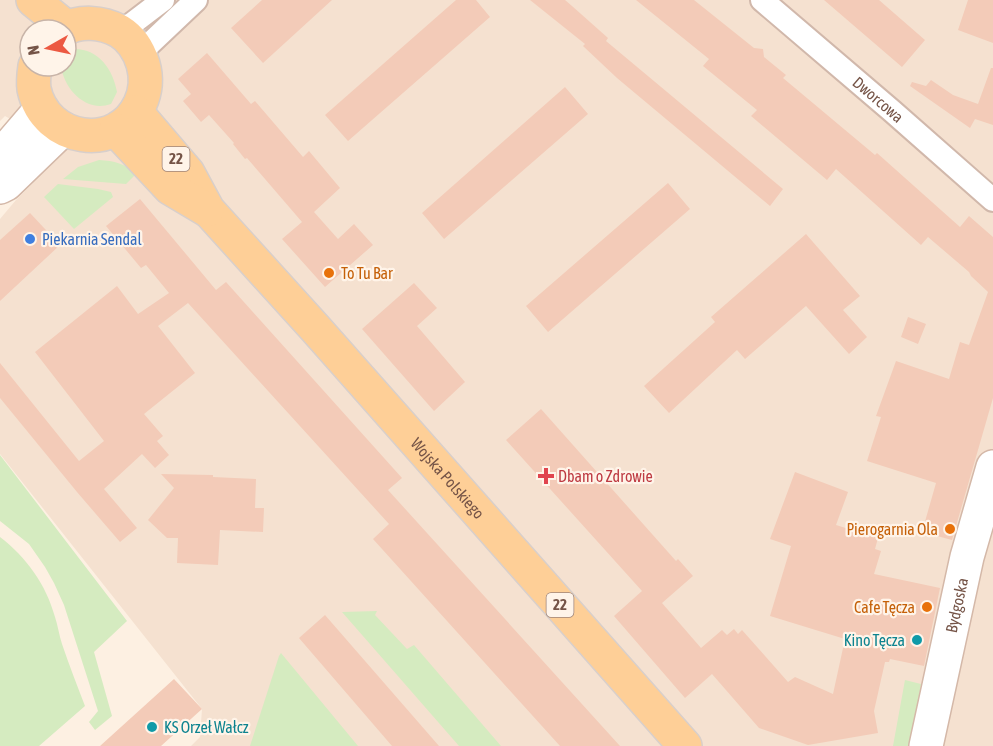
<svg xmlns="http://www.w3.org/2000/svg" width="993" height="746" font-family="'Asap Condensed',sans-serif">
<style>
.residential{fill:#f5e1d0;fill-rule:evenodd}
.green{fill:#d5ebc0}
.building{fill:#f3cbb8}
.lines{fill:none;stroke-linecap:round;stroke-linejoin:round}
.street-casing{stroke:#d1b8ab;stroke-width:26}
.secondary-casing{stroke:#d4b8a8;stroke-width:36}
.primary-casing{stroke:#d8cfcb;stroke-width:36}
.street{stroke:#fff;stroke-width:22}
.secondary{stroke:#fff;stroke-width:33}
.primary{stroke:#fecf97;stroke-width:33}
.shop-dot{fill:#3f7fe0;stroke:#fff4e9;stroke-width:2}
.food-dot{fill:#e8710a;stroke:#fff4e9;stroke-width:2}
.health-dot{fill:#e0444e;stroke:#fff4e9;stroke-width:2}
.culture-dot{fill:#0f9aa8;stroke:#fff4e9;stroke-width:2}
.labels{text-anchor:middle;stroke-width:4.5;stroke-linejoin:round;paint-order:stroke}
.shield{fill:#fff4e9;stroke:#9e8478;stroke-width:1.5}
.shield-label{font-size:15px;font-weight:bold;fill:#755447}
.street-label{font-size:16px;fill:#755447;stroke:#fff4e9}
.shop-label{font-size:16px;fill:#366cbe;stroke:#fff4e9;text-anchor:start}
.food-label{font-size:16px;fill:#c56008;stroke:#fff4e9;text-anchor:end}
.health-label{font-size:16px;fill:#be3a42;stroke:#fff4e9;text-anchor:start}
.culture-label{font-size:16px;fill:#0d838f;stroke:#fff4e9;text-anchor:end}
</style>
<rect width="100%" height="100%" fill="#fdf0e2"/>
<!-- residential -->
<path class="residential" d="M0,0H993V746H191L200,737L202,709L0,454V219L16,200L66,151L5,116L0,121ZM30,30H66V66H30Z"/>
<!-- green -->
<path class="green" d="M73,49C98,48 113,69 117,92L111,104C86,113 64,89 61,66H66V53Z
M99,160C114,161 126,163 135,175L126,184L63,179L78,167Z
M58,184L98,189L111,192L113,197L74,229L44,197Z
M0,455L127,621L94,652L112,716L95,730L89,722L98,711L64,605L54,583L45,567L29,544L0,521Z
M0,537C26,557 46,584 55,617C58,626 59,635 62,644C69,665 77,685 85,706L39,746H0Z
M377,611L375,615L407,649L414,645L501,746H459L342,612Z
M281,653L358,746H250L279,656Z
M905,680L921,684L910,746H893Z"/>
<!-- building -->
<path class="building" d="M262,0H332L263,63L231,28Z
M456,0H476L490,17L348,141L325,115Z
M530,0H565L572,6L608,38L606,41L783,189L770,206L617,78L583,46L585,44Z
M636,0H694L754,48L763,49L764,57L786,75L783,78L875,155L877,153L960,227L969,216L993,237V398L952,540L922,532L936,483L867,461L881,417L876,416L896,361L949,379L960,342L969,345L988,292L971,276L969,272L928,237L921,245L836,169L827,180L751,116L757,110L703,66L709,59Z
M824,0H879L925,40L902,67Z
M968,0H993V43L958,30Z
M207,53L251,104L255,101L303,157L309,151L340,188L314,212L338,239L354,224L373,245L325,287L282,239L302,222L259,172L247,158L245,159L233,144L234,143L209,115L201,122L183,101L191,94L178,79Z
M991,68H993V125L975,119L970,128L910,86L912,82L926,86L931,80L953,95L978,104Z
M565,87L588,114L444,239L422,213Z
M668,183L690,209L548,332L526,306Z
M140,199L216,290L226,282L402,478L388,490L620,746H560L373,539L389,524L188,303L158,326L195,373L144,414L163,436L157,441L169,455L155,468L142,454L104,489L137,528L120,542L77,492L0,398V363L79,461L104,441L35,352L117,286L138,314L169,293L146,265L141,268L106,226Z
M30,213L60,245L0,301V240Z
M806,234L860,296L843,310L867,337L849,354L806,306L745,359L737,350L669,413L644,386L715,322L711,317Z
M414,283L437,308L417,326L465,382L434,411L362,329Z
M908,317L926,324L918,344L901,337Z
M541,409L676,561L678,559L693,576L662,603L701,648L722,630L727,635L734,629L738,634L742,630L788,682L795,677L833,694L845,639L770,616L791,546L770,539L795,472L848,492L836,525L878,538L875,549L881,551L874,574L940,588L924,666L890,659L889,662H885L874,711L878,733L808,745L759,728L712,674L685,698L614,616L642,591L506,440Z
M161,474L213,475V477L256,479L255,508H264L263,532L220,530L218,565L177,563L178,538H167L148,520L174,488Z
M325,615L439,746H392L299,638Z
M174,679L202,709L161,746H100Z"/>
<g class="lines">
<!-- street casing -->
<g class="street-casing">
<g id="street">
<path id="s1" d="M762,0L892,111L993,200"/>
<path d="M121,32L163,0"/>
<path d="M140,53L196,0"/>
</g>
</g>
<!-- secondary casing -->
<g class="secondary-casing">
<g id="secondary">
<path d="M0,157L41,109"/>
<path d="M0,187L6,184L63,129"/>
<path id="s2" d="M926,746L967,557L993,467"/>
</g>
</g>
<!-- primary casing -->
<g class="primary-casing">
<g id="primary">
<path d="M33,0L67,28"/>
<path d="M35,66C34,73 33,82 34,89C45,142 117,153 140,104C146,91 147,78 143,64C139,51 132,39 119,31C102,22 80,20 63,30"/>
<path id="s3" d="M136,112L188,173L208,210L315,328L685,746"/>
<path d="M116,130L170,188L207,210"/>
</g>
</g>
<!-- street -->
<use href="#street" class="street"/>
<!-- secondary -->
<use href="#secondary" class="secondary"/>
<!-- primary -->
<use href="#primary" class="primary"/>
</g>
<!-- markers -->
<circle class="shop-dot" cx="30" cy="239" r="6"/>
<g class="food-dot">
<circle cx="329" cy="273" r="6"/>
<circle cx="950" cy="529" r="6"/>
<circle cx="927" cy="607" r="6"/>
</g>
<path class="health-dot" d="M543 467h6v6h6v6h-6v6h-6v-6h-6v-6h6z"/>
<g class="culture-dot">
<circle cx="917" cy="640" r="6"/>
<circle cx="152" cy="727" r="6"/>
</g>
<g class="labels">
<!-- shield labels -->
<g class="shield">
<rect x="162.5" y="147" width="27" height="24" rx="4.5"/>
<rect x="546.5" y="593" width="27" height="24" rx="4.5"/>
</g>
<g class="shield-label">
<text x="176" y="164">22</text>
<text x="560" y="610">22</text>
</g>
<!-- street labels -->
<g class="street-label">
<text dy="6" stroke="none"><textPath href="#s1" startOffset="153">Dworcowa</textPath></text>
<text dy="6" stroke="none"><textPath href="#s3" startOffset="482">Wojska Polskiego</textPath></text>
<text dy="6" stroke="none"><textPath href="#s2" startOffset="144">Bydgoska</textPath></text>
</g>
<!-- shop labels -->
<g class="shop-label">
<text x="42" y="245">Piekarnia Sendal</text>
</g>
<!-- food labels -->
<g class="food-label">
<text x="341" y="279" text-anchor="start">To Tu Bar</text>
<text x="938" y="535">Pierogarnia Ola</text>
<text x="915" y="613">Cafe Tęcza</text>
</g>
<!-- health labels -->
<g class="health-label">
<text x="558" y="482">Dbam o Zdrowie</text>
</g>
<!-- culture labels -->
<g class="culture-label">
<text x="905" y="646">Kino Tęcza</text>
<text x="164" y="733" text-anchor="start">KS Orzeł Wałcz</text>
</g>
</g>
<!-- north arrow -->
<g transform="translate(48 48) rotate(261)"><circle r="28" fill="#fff4e9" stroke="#c8b4a8" stroke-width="1.5"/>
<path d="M0-4.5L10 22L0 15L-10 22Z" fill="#ec5942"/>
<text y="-9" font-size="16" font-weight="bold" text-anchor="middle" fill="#755447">N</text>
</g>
</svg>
